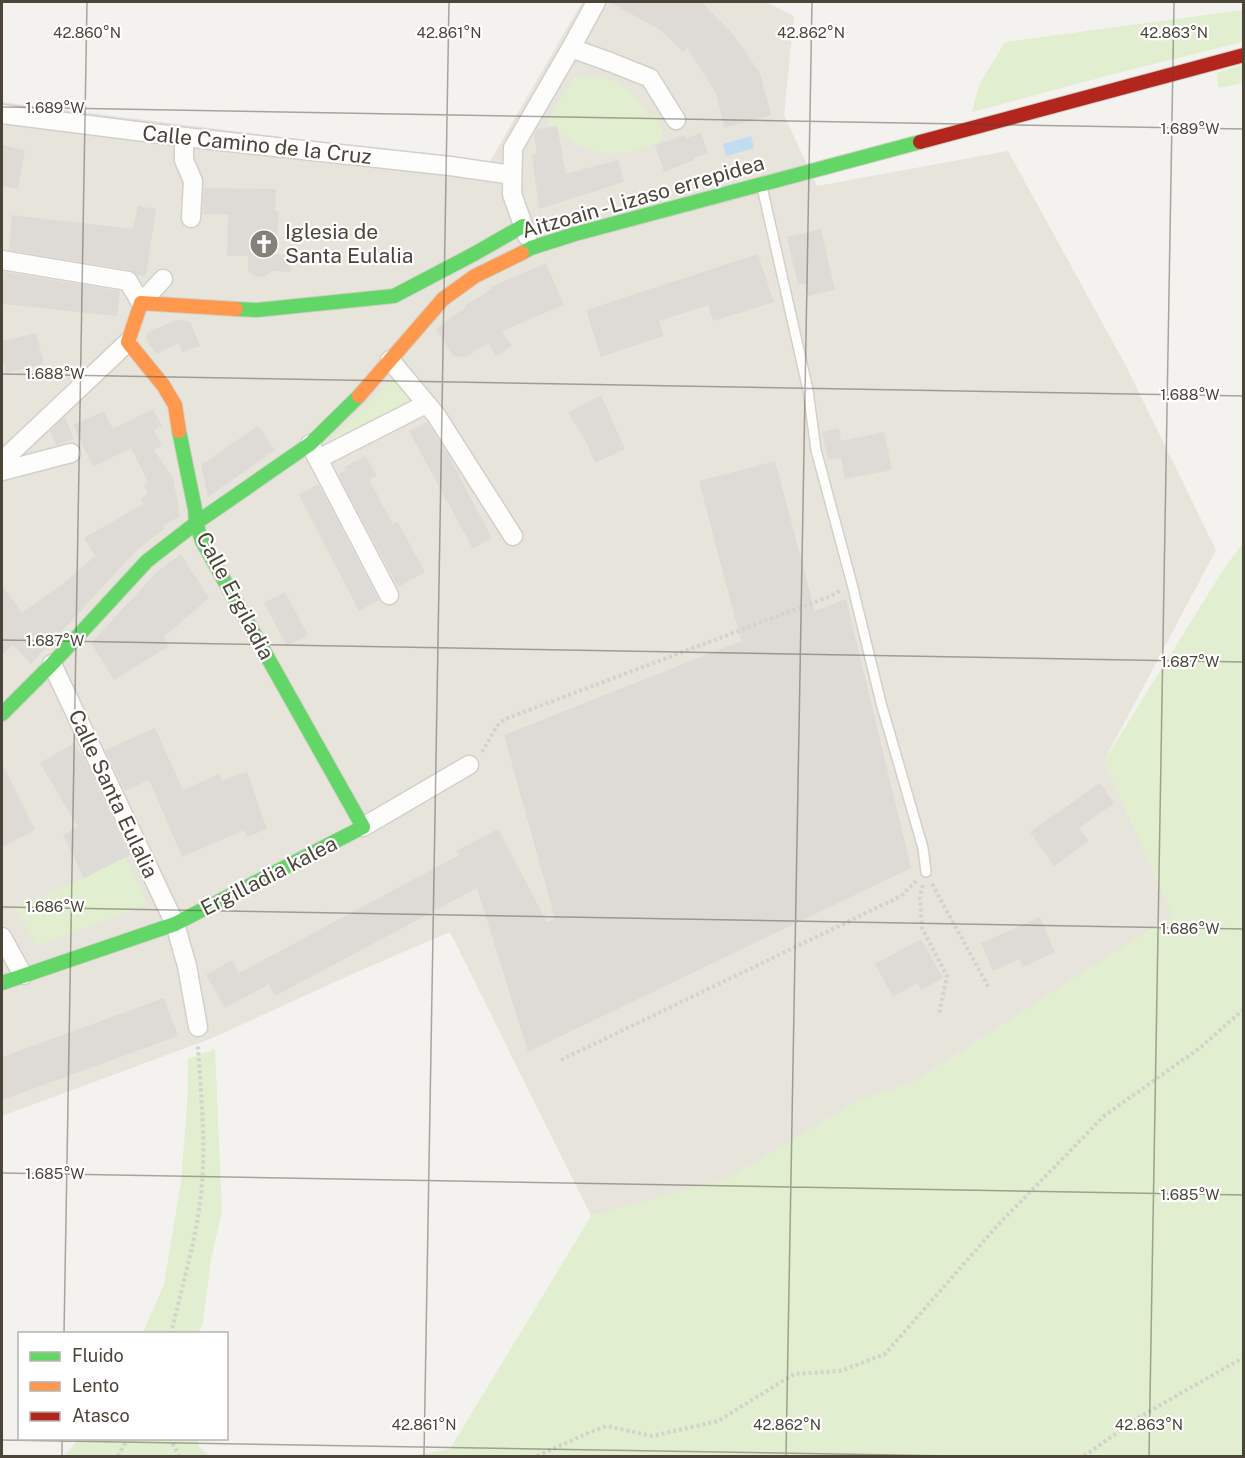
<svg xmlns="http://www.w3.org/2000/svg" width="1245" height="1458" font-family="'Public Sans',sans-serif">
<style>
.residential{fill:#e7e4dc}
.green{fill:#e1eecf}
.water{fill:#c0ddf1}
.building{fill:#dedbd6}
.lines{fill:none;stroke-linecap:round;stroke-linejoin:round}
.lane-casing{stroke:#d2d0cb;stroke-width:12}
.street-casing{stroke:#d2d0cb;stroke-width:21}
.fast-casing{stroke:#d3cfc5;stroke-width:16}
.slow-casing{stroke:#d3cfc5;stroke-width:16}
.jam-casing{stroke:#d3cfc5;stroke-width:16}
.path{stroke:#d3d2cc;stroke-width:4;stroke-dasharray:3 3;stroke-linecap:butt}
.lane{stroke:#fdfdfc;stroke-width:9}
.street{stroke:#fdfdfc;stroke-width:18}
.fast{stroke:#63d668;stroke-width:14}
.slow{stroke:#ff974d;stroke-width:14}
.jam{stroke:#b3261e;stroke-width:14}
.ticks{fill:none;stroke:#4b4439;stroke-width:1.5;stroke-opacity:0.45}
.labels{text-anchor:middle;stroke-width:4.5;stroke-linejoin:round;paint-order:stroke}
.street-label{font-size:21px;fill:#4b4439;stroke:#fff}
.poi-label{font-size:21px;fill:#4b4439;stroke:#fff;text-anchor:start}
.ticks-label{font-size:15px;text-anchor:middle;fill:#4b4439;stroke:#fff;stroke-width:4.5;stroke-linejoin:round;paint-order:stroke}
</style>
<rect width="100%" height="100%" fill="#f4f2ee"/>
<!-- residential -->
<path class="residential" d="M582,2H766L794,16L784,115L817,186L1008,151L1126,366L1216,550L1104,761L1173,915L914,1082L722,1186L591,1216L450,932L357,972L210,1039L2,1116V102L489,163Z"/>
<!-- green -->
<path class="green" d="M1243,10V42L1125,71L972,112L979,85L1005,42Z
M1243,64V83L1218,88L1217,73Z
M574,77C582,77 591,76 598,77C623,80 637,97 650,116L657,114L661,129L662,140C654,143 645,148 636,150C597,161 577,145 546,124Z
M391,380H396L409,397L408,403L331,444L327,443L371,401Z
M1243,543V1456H412L450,1449L591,1216L726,1179L859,1100L914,1082L1172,915L1104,761L1225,567Z
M125,857L148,904L36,946L16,908L83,878Z
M215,1049L222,1211L211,1260L203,1322L199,1333H143L164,1284L181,1182L187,1106L188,1059Z
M79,1439H197L200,1448L209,1456H64Z"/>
<!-- water -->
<path class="water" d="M751,136L754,148L726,156L723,144Z"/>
<!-- building -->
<path class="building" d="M609,2H701L733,34L760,73L771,115L724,128L716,93L687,48L683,52L659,29Z
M557,126L566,174L618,160L624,182L539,209L532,155L537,154L534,135L537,129Z
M701,133L708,153L693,158L694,160L664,172L655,145L685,135L686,138Z
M2,145L25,150L18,189L2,186Z
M204,188L276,189L275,211H279L276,254L292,255L291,272L272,271L266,276L262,277L253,275L248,270V256H227L228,215L202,214Z
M138,206L156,209L146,276L138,275L130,270L9,250L12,215L133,229Z
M821,229L835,290L808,296L805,284L798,285L787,237Z
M758,254L774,302L713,321L708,305L659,321L664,336L601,357L586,310Z
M546,263L564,305L502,331L512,346L496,356L488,343L466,357L454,356L436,330L439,326L466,307L465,306L492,289L491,287Z
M4,272L120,291L117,316L2,304Z
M176,320L190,321L200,346L182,352L179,343L157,354L146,340L147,333Z
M36,333L44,364L6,373L2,355V341Z
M601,395L625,449L595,463L584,438L568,413Z
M153,409L162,426L154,430L162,446L154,450L173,478L180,516L163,526L165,528L136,551L31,664L13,645L2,655V586L22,613L65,582L95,556L84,538L143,504L141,499L148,493L144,485L148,482L131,448L93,467L73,425L104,411L113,429Z
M65,417L74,439L56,445L50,431Z
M427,422L447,453L492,538L473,549L409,431Z
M258,426L275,450L208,497L201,465Z
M839,428L841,441L884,432L892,470L845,479L841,458L828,460L822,432Z
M365,456L377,476L369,480L393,524L397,521L425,572L398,587L338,474L346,470L344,467Z
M775,461L815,611L846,599L911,868L528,1052L477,888L275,996L269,984L225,1008L206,975L232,960L239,973L459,855L456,851L498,829L547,922L555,919L504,735L741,641L699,481Z
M318,484L379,600L359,611L299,495Z
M181,554L209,598L164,637L169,646L114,680L91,643L157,572Z
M285,592L308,635L287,646L264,603Z
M155,728L183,790L219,774L222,780L247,772L267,829L247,837L244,830L182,857L149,780L125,791L105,750Z
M74,743L85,760L130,855L84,878L63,835L78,827L40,763Z
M2,763L35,830L2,847Z
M1100,783L1114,803L1079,828L1089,841L1054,866L1030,832Z
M1040,917L1055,952L1023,967L1019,959L993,971L981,943Z
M921,939L943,978L921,990L917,983L893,997L875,964Z
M164,998L178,1036L2,1100V1057Z"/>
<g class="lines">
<!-- lane casing -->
<g class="lane-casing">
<path id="lane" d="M762,187L808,390L816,450L852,584L881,703L923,848L926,872"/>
</g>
<!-- street casing -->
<g class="street-casing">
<path id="street" d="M571,48L610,62L650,78L676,120
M2,114L184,137L450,166L512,175
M184,137V160L193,181L191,218
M527,236L512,194L513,148L571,48L596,2
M2,260L128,281L141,303L163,279
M390,360L436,415L513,536
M310,444L389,595
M318,459L426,404
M2,461L128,342
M2,471L71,453
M52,664L175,924L187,966L198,1027
M363,827L469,765
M2,937L23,975"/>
</g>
<!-- fast casing -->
<g class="fast-casing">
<path id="fast" d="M522,253L531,248L575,234L920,142
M236,309L257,310L394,296L474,254L523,226
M2,714L52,664L147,561L196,523L310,444L359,396
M2,983L175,924L363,827L202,541L196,523L195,509L179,431"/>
</g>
<!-- slow casing -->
<g class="slow-casing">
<path id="slow" d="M359,396L443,299L475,276L522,253
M179,431L175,405L163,385L128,342L141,303L236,309"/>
</g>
<!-- jam casing -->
<g class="jam-casing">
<path id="jam" d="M920,142L1244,55"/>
</g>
<!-- path -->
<path class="path" d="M482,752L497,726L505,719L831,596L841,590
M932,884L989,988
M923,885L920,895L922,928L947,976L939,1014
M561,1060L901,896L916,881
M171,1334C181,1290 194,1247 200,1203C207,1151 201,1098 198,1046
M170,1438L179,1456
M118,1456L128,1438
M537,1456L588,1433L607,1426L652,1436L718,1421L794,1374L840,1371L885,1354L997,1226L1104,1116L1201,1047L1244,1009
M1084,1456L1138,1418L1244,1357"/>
<!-- lane -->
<use href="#lane" class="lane"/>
<!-- street -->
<use href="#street" class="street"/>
<!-- fast -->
<use href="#fast" class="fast"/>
<!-- slow -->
<use href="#slow" class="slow"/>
<!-- jam -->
<use href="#jam" class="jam"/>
</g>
<!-- ticks -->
<path class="ticks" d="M2,107L1244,129M2,374L1244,396M2,640L1244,662M2,907L1244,929M2,1173L1244,1195M64,1334L87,2M2,1440L953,1456M62,1456V1438M424,1456L449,2M786,1456L812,2M1149,1456L1174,2"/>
<!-- icons -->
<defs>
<g id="church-disc" transform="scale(1.5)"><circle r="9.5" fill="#868178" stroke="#fff"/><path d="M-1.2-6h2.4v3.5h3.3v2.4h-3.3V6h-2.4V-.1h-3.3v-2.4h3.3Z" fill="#fff"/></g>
</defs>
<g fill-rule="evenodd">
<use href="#church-disc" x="264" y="244"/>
</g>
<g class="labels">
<!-- street labels -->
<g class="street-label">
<text transform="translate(257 145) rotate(6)" y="7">Calle Camino de la Cruz</text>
<text transform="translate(643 197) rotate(-16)" y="7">Aitzoain - Lizaso errepidea</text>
<text transform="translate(235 596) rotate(62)" y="7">Calle Ergiladia</text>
<text transform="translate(113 794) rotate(65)" y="7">Calle Santa Eulalia</text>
<text transform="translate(269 876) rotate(-27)" y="7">Ergilladia kalea</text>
</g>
<!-- poi labels -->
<g class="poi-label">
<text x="285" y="239">Iglesia de<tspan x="285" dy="24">Santa Eulalia</tspan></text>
</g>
</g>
<g class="ticks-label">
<text x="87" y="38">42.860°N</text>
<text x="449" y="38">42.861°N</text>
<text x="811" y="38">42.862°N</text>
<text x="1174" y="38">42.863°N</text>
<text x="55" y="113">1.689°W</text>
<text x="1190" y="134">1.689°W</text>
<text x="55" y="379">1.688°W</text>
<text x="1190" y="400">1.688°W</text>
<text x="55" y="646">1.687°W</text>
<text x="1190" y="667">1.687°W</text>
<text x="55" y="912">1.686°W</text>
<text x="1190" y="934">1.686°W</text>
<text x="55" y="1179">1.685°W</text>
<text x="1190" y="1200">1.685°W</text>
<text x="424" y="1430">42.861°N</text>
<text x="787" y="1430">42.862°N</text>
<text x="1149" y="1430">42.863°N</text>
</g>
<!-- border -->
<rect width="1245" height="1458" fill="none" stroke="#4b4439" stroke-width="6"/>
<!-- legend -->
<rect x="18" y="1332" width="210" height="108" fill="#ffffff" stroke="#b7b4b0" stroke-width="1.5"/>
<rect x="30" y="1352" width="30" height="9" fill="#63d668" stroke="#b7b4b0" stroke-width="1.5"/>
<text x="72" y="1362" font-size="18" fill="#4b4439">Fluido</text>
<rect x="30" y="1382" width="30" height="9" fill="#ff974d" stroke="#b7b4b0" stroke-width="1.5"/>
<text x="72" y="1392" font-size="18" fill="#4b4439">Lento</text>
<rect x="30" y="1412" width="30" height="9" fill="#b3261e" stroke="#b7b4b0" stroke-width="1.5"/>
<text x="72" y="1422" font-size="18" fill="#4b4439">Atasco</text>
</svg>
